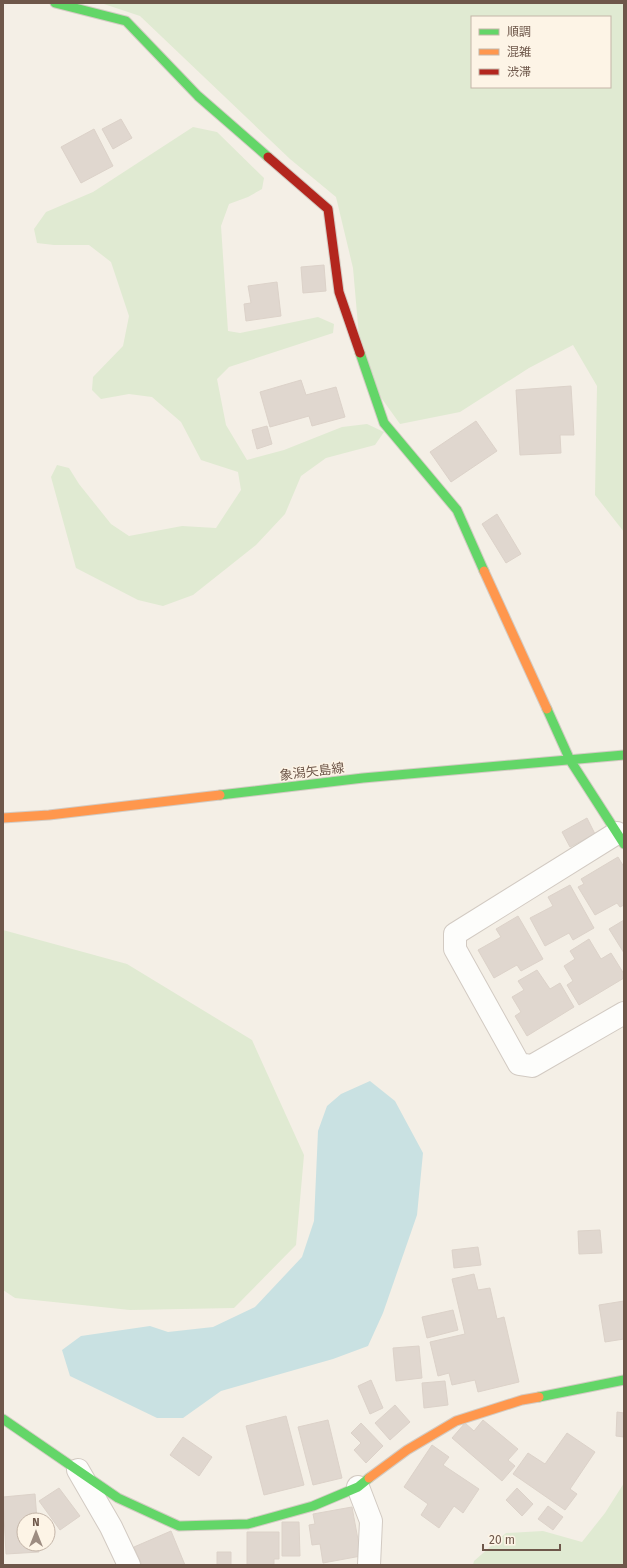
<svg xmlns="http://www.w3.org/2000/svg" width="627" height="1568" font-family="'Fira Sans','Noto Sans JP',sans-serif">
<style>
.green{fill:#e0ead2;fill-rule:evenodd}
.water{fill:#c9e1e2}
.building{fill:#e0d7cf;stroke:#dcd2c9}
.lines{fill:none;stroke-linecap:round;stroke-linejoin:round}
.street-casing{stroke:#d2cac2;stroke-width:24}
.fast-casing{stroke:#d3cbc3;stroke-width:11}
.slow-casing{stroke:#d3cbc3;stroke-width:11}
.jam-casing{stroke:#d3cbc3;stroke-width:11}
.street{stroke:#fdfdfb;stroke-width:22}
.fast{stroke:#63d668;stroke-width:9}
.slow{stroke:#ff974d;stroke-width:9}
.jam{stroke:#b3261e;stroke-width:9}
.labels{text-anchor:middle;stroke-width:3;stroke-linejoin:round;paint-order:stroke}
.street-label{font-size:13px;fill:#6e574a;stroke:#fdf4e6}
</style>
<rect width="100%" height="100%" fill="#f4efe6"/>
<!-- green -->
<path class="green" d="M101,3H624V532L595,495L597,386L573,345L529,368L460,412L400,424L362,371L353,268L336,197L290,159L140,16ZM472,17H610V87H472Z
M193,127L217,132L264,178L262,189L248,197L229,204L221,226L228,331L240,333L318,317L334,324L333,333L229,367L217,379L226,425L247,460L284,450L342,427L367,424L384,432L375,445L326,458L301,476L285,514L256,545L193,595L163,606L138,600L76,568L51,477L57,465L69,468L79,484L111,524L129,536L182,526L216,528L241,490L238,472L201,460L181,422L152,397L129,394L101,399L92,390L93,377L123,346L129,316L111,262L89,245H54L37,243L34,229L46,212L93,192Z
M3,930L127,964L252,1040L304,1155L296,1245L234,1308L130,1310L15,1298L3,1290Z
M624,1483V1565H473L474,1561L506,1533L543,1531L582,1542L605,1513Z"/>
<!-- water -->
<path class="water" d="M370,1081L395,1101L423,1153L417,1215L383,1313L368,1346L333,1359L221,1391L183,1418H157L70,1376L62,1350L81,1336L150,1326L168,1332L213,1327L255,1307L302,1257L314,1221L318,1131L327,1106L341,1094Z"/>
<!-- building -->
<path class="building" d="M121,119L132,138L113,149L102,129Z
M94,129L113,166L81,183L61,147Z
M324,265L326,291L303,293L301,267Z
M277,282L281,316L246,321L244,304L251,303L248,286Z
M301,380L306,395L336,387L345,417L312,426L309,416L270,427L260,392Z
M571,386L574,435H560L561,453L520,455L516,390Z
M476,421L497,451L451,482L430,452Z
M267,426L272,444L257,449L252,430Z
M497,514L521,554L506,563L482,524Z
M587,818L595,834L570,847L562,832Z
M618,857L624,867V905L620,907L617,903L595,915L578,887L584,884L581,879Z
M570,885L594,928L573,940L569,933L545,946L530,918L553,906L548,897Z
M518,916L543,959L521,971L517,965L494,978L478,950L501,937L496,929Z
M624,920V953L609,929Z
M589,939L601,959L611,953L624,974V978L579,1005L567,985L573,981L564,966L575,959L570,951Z
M537,970L550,989L560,983L574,1007L527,1036L515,1016L521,1012L512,997L524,990L518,981Z
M600,1230L602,1253L579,1254L578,1231Z
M478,1247L481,1265L454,1268L452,1250Z
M474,1274L478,1290L490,1288L497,1319L504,1317L519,1382L478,1392L475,1380L452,1385L449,1373L438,1376L430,1342L465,1334L452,1279Z
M624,1301V1339L605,1342L599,1305Z
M453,1310L458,1330L427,1338L422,1317Z
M419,1346L422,1378L396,1381L393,1348Z
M371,1380L383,1408L370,1414L358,1386Z
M445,1381L448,1405L424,1408L422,1383Z
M395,1405L410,1422L390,1440L375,1423Z
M617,1412L624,1413V1437L616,1436Z
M286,1416L304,1485L264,1495L246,1426Z
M328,1420L342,1478L313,1485L298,1427Z
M483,1420L518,1449L508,1460L515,1466L502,1481L452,1438L465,1423L474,1431Z
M361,1423L383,1446L366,1463L354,1450L361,1443L351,1433Z
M567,1433L595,1452L570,1489L577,1494L565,1510L513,1474L528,1453L545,1464Z
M183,1437L212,1457L199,1476L170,1455Z
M432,1445L449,1457L443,1465L479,1489L463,1513L454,1506L439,1528L421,1515L428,1504L404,1487Z
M59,1488L80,1516L60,1530L39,1501Z
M517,1488L533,1504L522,1516L506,1500Z
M35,1494L37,1520H24V1544H38L39,1552L6,1554L3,1497Z
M548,1506L563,1517L553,1530L538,1519Z
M352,1507L361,1556L323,1563L320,1544L312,1545L309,1525L315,1524L313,1514Z
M282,1522H299L300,1556H282Z
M171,1531L185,1565H142L134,1547Z
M247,1532H279V1559H274V1565H247Z
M217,1552H231V1565H217Z"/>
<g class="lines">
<!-- street casing -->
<g class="street-casing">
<path id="street" d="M617,833L455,934V949L519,1064L532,1066L624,1013
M78,1470L111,1527L129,1565
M358,1487L371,1521L369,1565"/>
</g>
<!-- fast casing -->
<g class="fast-casing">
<path id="fast" d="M55,3L126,21L198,96L268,157
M360,353L384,423L457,510L484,571
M547,709L570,760L624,844
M220,795L363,778L624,755
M539,1397L624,1380
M3,1419L118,1498L179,1526L248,1524L313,1506L358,1487L369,1478"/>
</g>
<!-- slow casing -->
<g class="slow-casing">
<path id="slow" d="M484,571L547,709
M3,818L49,815L220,795
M369,1478L407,1450L456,1421L522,1400L539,1397"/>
</g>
<!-- jam casing -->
<g class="jam-casing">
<path id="jam" d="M268,157L328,209L339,292L360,353"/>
</g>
<!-- street -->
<use href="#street" class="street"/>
<!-- fast -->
<use href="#fast" class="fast"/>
<!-- slow -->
<use href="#slow" class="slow"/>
<!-- jam -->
<use href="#jam" class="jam"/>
</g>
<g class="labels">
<!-- street labels -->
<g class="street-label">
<text transform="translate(312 771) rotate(-7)" y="5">象潟矢島線</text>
</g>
</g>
<!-- border -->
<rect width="627" height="1568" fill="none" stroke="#6e574a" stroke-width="8"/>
<!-- legend -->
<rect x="471" y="16" width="140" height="72" fill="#fdf4e6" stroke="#c4b5a8"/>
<rect x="479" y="29" width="20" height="6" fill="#63d668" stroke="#c4b5a8"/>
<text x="507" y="36" font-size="12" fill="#6e574a">順調</text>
<rect x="479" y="49" width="20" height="6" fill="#ff974d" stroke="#c4b5a8"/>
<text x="507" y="56" font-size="12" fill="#6e574a">混雑</text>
<rect x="479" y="69" width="20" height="6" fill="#b3261e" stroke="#c4b5a8"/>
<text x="507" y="76" font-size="12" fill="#6e574a">渋滞</text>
<!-- north arrow -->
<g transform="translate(36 1532)"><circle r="19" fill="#fdf4e6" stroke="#c4b5a8"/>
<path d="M0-3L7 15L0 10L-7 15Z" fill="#9d8c81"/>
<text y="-6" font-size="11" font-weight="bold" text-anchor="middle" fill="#6e574a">N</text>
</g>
<!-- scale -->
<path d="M483 1544v6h77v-6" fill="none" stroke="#6e574a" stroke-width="2"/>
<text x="489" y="1544" font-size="12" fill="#6e574a" stroke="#fdf4e6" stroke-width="3" paint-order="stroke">20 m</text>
</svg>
